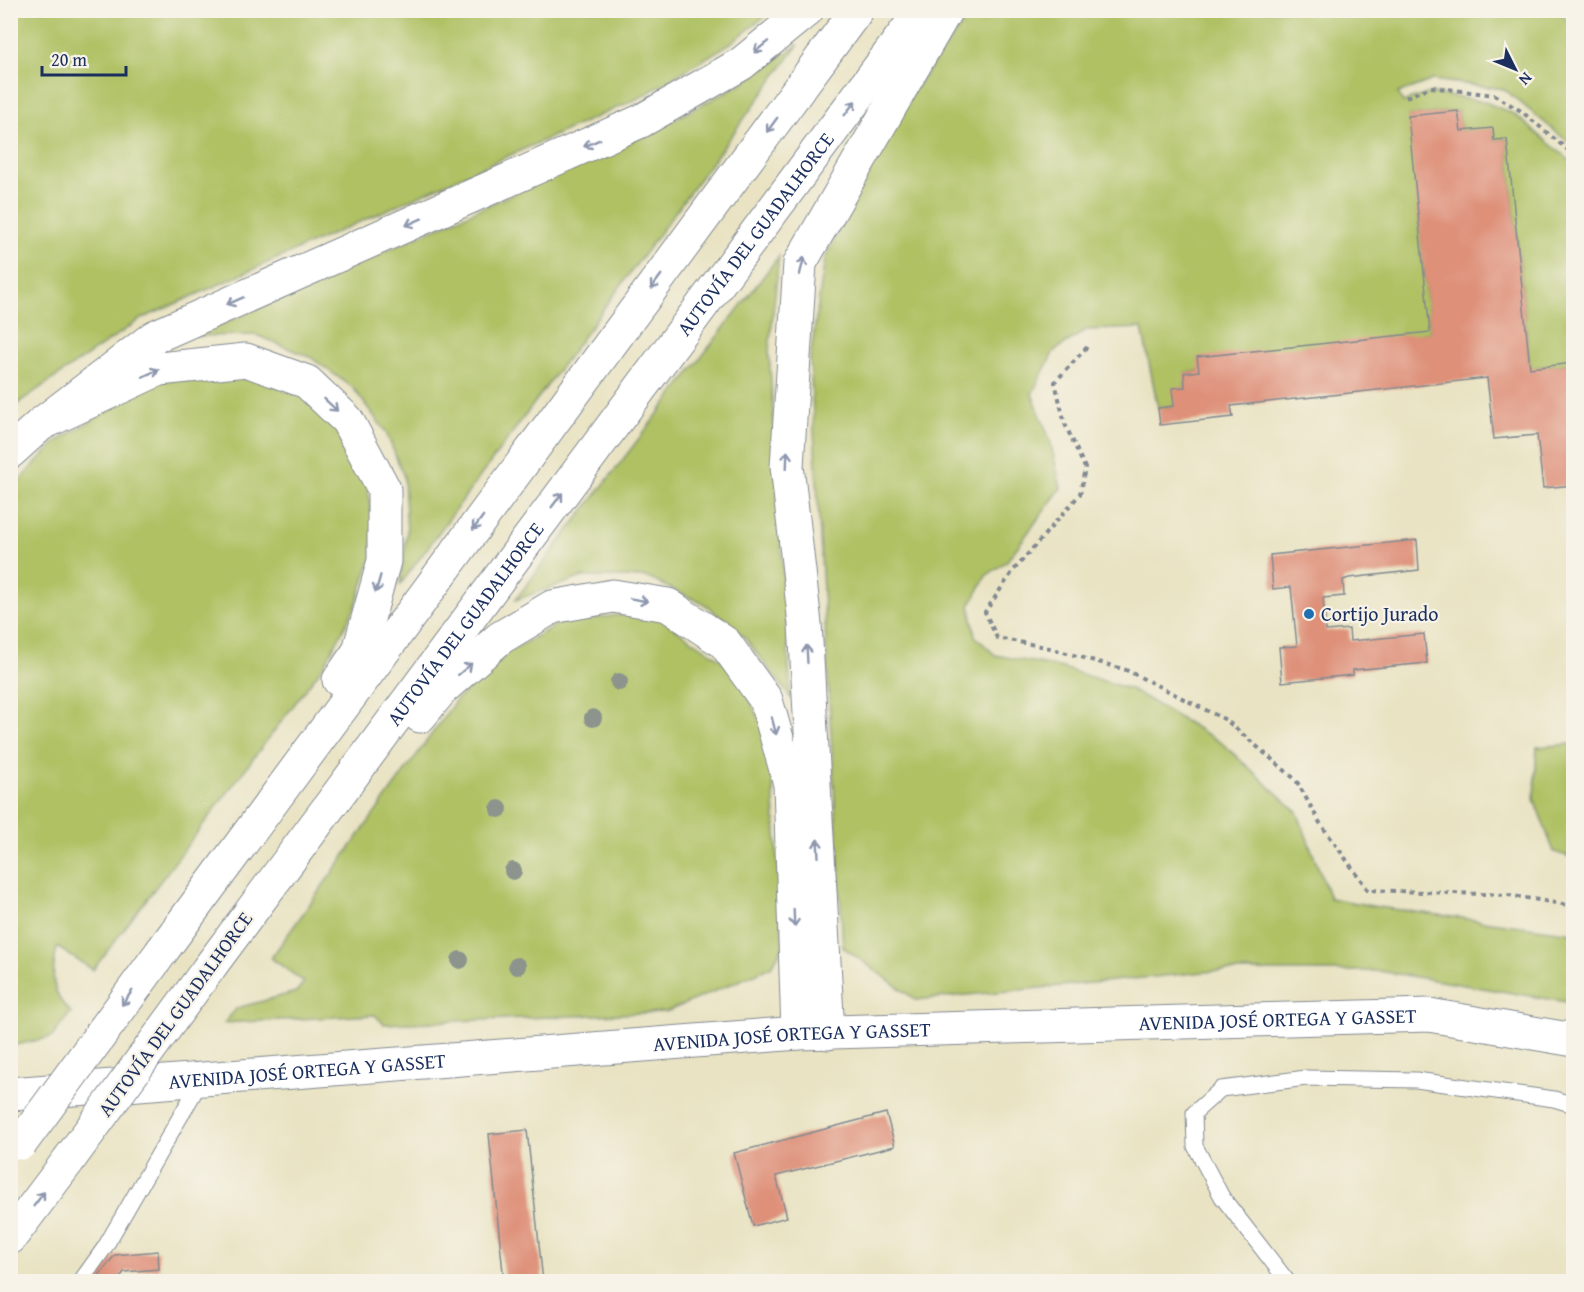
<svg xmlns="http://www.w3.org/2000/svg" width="1584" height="1292" font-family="'Gentium Book Plus',serif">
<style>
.green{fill:#afc164;stroke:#657861;stroke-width:1.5}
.building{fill:#de9079}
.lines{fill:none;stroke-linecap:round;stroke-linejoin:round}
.lane-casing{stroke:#828990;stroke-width:17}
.primary-casing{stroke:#828990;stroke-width:35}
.highway-casing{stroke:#828990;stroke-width:35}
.path{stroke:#828990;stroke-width:4;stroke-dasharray:4.5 4.5;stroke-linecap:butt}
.lane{stroke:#fff;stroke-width:15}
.primary{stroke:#fff;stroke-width:33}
.highway{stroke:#fff;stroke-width:33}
.highway-bridge-casing{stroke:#828990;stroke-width:35;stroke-linecap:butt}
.highway-bridge{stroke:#fff;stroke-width:33}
.tree{fill:#8c948d}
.oneway{stroke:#8d97ae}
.poi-dot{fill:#1f6fb2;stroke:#f7f3e8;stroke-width:2}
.labels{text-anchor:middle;stroke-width:4.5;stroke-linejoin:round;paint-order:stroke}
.street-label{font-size:20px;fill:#1b2f5e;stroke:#f7f3e8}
.poi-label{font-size:20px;fill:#1b2f5e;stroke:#f7f3e8;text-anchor:start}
</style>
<rect width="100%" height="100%" fill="#f7f3e8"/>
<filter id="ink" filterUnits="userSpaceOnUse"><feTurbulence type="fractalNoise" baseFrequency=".0167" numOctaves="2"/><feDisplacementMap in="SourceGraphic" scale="12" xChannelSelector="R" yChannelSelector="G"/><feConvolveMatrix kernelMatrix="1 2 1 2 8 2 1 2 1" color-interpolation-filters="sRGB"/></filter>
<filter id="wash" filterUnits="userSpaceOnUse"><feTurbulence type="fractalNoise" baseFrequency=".008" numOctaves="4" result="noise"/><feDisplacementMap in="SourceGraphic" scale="24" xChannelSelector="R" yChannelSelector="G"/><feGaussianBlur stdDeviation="1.35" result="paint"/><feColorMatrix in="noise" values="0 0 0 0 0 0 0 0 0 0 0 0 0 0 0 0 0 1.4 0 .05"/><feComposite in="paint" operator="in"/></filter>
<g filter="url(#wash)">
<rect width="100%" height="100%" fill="#e9e3c3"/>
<!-- green -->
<path class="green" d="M11,10H772V11L731,43L641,97L141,319L21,401L11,412Z
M1556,10L1573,25V146L1504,89L1433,80L1398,93L1403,102L1430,93L1485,102L1514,114L1573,163V363L1530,368L1507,139L1494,140L1493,129L1461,131L1458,111L1409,116L1430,332L1185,373V387L1174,406L1158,408L1142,328L1086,330L1054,351L1032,394L1050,440L1061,488L1007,561L986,576L970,606L975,636L995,655L1059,667L1132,690L1222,743L1297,812L1330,898L1378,907L1573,933V1003L1379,971H1215L916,1000L843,947L810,359L825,258L897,113L972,11Z
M799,44L400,585L407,532L404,477L386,432L353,388L310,357L256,335L195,336L645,135L744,82Z
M779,256L769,351L791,698L745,638L706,605L646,577H583L515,600Z
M237,371L300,392L340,427L365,473L373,519L372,556L355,608L324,665L93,970L57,947C52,972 49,994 71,1012L52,1037L11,1046L10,490L56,442L155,381Z
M619,615L659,618L722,660L746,692L762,725L772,770L783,947L771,967L666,1012L384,1024L375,1015L224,1023L237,1008L296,992L304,982L271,958L456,700L510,651L558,624Z
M1571,744L1574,773L1573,858L1554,852L1534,799L1537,747Z"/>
<g id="blocks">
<!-- building -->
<path class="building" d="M1458,111L1461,131L1493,128L1494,140L1507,139L1530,368L1574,363V485L1543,488L1537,435L1494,439L1487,378L1231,406L1233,417L1160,425L1158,408L1174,406L1172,388L1185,387L1184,373L1199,371L1197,357L1430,332L1408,116Z
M1417,540L1419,570L1349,578L1343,580L1344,596L1323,598L1326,631L1349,629L1350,641L1424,634L1427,663L1353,670V675L1282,682L1279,647L1297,646L1291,587L1273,589L1270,555Z
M886,1113L895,1146L776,1176L787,1217L753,1226L734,1153Z
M527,1130L543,1282H504L489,1134Z
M158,1251L159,1269L124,1272L117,1282H94L115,1255Z"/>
</g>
</g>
<g filter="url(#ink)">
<use href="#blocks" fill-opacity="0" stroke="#828990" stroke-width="1.5"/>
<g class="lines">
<!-- lane casing -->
<g class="lane-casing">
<path id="lane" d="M80,1282L105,1247L202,1079
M1288,1282L1222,1197L1195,1146L1194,1113L1221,1089L1306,1078L1416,1080L1554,1099L1574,1105"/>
</g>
<!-- primary casing -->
<g class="primary-casing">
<g id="primary">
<path id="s1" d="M10,1094L798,1033L1429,1015L1574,1040"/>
</g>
</g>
<!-- highway casing -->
<g class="highway-casing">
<g id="highway">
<path d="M41,424L159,369L246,360L307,382L347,420L384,489V561L359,651L339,680"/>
<path d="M10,452L41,424L154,337L641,121L741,64L807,10"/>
<path d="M420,716L443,688L500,638L552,607L613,596L668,605L725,643L766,700L790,784L798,1033"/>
<path d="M162,951L857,10"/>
<path id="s2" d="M209,968L922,10"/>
<path d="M828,1033L805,624L787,466L800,263L946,10"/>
<path d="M10,1238L68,1161"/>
</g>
</g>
<!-- path -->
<path class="path" d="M1568,10L1574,15
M1406,97L1431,87L1494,95L1521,111L1574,155
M1087,347L1055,382L1065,424L1085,468L1080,494L1013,571L985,612L997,638L1046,647L1126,670L1226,720L1296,780L1320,823L1368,890L1508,895L1574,906"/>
<!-- lane -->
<use href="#lane" class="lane"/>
<!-- primary -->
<use href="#primary" class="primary"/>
<!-- highway -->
<use href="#highway" class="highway"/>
<!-- highway-bridge casing -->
<g class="highway-bridge-casing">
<path id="highway-bridge" d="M21,1143L162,951
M68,1161L209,968"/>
</g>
<!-- highway-bridge -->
<use href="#highway-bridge" class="highway-bridge"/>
</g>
<!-- trees -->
<g class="tree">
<circle cx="619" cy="682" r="9"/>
<circle cx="593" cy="718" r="9"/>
<circle cx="499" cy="809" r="9"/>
<circle cx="513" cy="871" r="9"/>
<circle cx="460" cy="960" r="9"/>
<circle cx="517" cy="966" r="9"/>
</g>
<!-- one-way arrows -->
<defs><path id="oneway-shaft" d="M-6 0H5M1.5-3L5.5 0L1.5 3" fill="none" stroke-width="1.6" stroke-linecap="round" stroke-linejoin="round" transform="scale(1.5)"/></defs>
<g class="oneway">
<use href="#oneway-shaft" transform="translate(761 47) rotate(141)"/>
<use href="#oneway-shaft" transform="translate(850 108) rotate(-53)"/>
<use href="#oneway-shaft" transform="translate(772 125) rotate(126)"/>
<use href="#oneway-shaft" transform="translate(592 143) rotate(156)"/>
<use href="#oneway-shaft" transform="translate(414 222) rotate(156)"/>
<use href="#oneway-shaft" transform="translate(802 266) rotate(-76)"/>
<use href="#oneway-shaft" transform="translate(656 282) rotate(126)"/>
<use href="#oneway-shaft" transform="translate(235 301) rotate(156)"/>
<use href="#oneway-shaft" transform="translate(151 373) rotate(-24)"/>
<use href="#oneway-shaft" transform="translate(331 405) rotate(43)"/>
<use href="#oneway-shaft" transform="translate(787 460) rotate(-88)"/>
<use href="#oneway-shaft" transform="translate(557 500) rotate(-53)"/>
<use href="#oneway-shaft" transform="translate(478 523) rotate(126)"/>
<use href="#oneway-shaft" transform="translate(378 584) rotate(106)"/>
<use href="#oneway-shaft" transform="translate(639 600) rotate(10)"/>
<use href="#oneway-shaft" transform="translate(807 654) rotate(-93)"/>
<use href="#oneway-shaft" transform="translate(465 669) rotate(-41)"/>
<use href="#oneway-shaft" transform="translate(774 726) rotate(75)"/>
<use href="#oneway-shaft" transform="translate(818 848) rotate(-93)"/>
<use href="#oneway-shaft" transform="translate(794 918) rotate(88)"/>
<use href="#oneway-shaft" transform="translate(127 998) rotate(126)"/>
<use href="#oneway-shaft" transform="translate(39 1199) rotate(-53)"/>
</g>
</g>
<!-- markers -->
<circle class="poi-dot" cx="1309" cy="614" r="6"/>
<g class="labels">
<!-- street labels -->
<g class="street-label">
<text dy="7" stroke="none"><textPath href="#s2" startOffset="915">AUTOVÍA DEL GUADALHORCE</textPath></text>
<text dy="7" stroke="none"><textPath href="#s2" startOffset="429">AUTOVÍA DEL GUADALHORCE</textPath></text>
<text transform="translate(175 1014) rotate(-54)" y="7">AUTOVÍA DEL GUADALHORCE</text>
<text dy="7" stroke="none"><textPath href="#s1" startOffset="1270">AVENIDA JOSÉ ORTEGA Y GASSET</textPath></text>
<text dy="7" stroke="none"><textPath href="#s1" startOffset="784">AVENIDA JOSÉ ORTEGA Y GASSET</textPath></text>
<text dy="7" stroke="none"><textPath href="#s1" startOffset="298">AVENIDA JOSÉ ORTEGA Y GASSET</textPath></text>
</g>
<!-- poi labels -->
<g class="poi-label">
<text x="1321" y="621">Cortijo Jurado</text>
</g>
</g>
<!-- margin -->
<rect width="1584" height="1292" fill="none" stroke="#f7f3e8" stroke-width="36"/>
<!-- north arrow -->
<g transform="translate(1515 69) rotate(133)" stroke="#f7f3e8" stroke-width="4.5" paint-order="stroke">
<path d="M0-4.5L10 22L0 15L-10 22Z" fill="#1b2f5e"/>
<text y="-9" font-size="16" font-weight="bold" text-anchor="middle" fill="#1b2f5e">N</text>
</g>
<!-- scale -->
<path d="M42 66v9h84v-9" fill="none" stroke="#1b2f5e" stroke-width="3"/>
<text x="51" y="66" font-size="18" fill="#1b2f5e" stroke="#f7f3e8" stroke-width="4.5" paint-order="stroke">20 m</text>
</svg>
